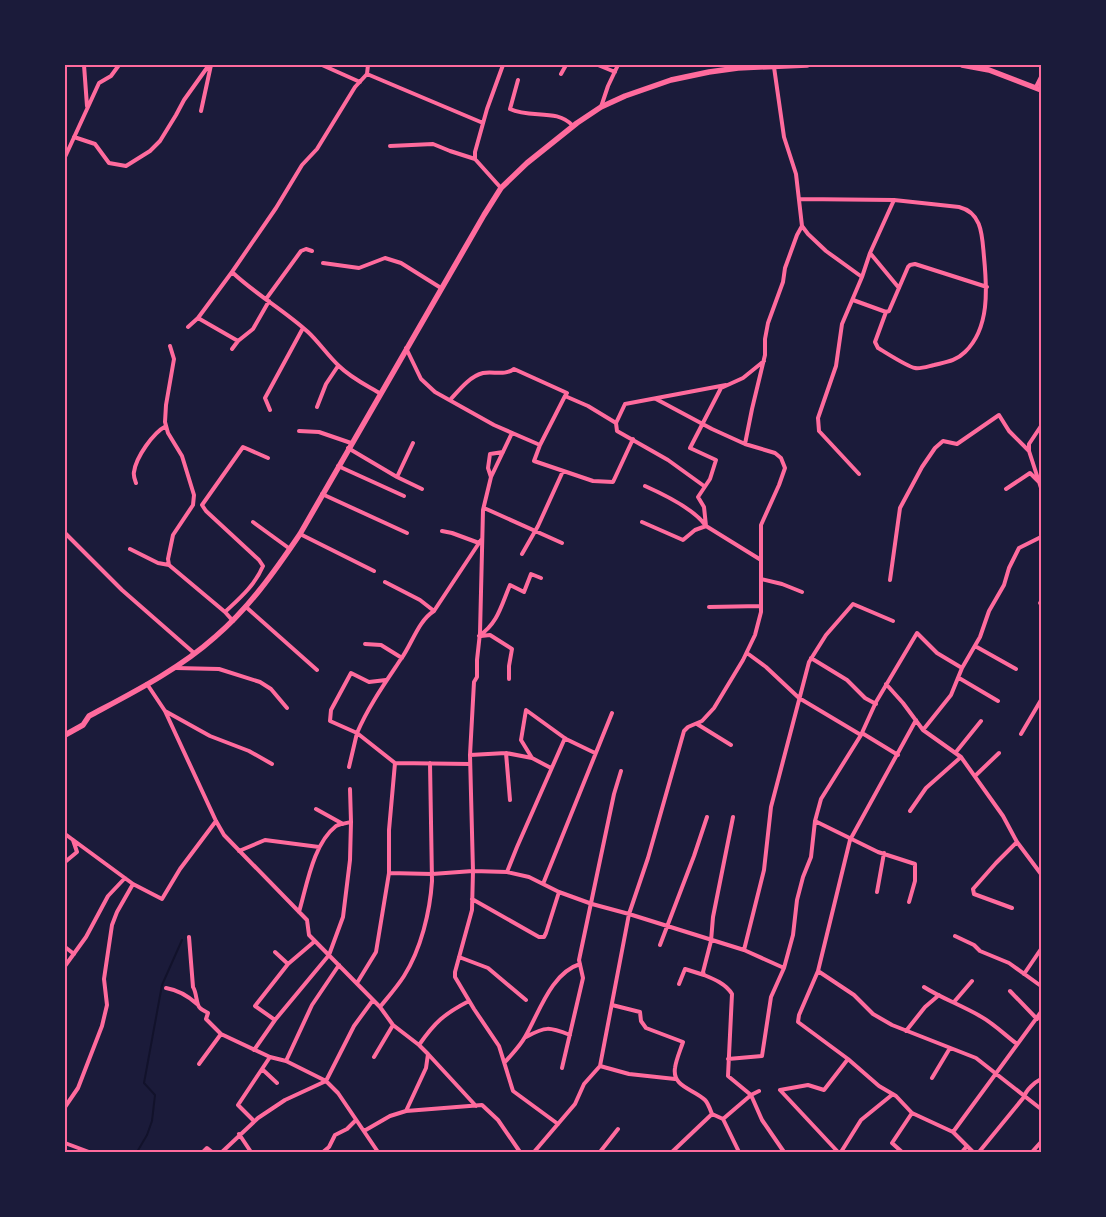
<svg xmlns="http://www.w3.org/2000/svg" width="1106" height="1217" font-family="'Titillium Web',sans-serif">
<style>
.lines{fill:none;stroke-linecap:round;stroke-linejoin:round}
.stream{stroke:#12122b;stroke-width:2}
.minor{stroke:#ff6b9d;stroke-width:4}
.primary{stroke:#ff6b9d;stroke-width:5.5}
.neatline{fill:none;stroke:#ff6b9d;stroke-width:2}
</style>
<rect width="100%" height="100%" fill="#1b1b3a"/>
<g class="lines">
<!-- stream -->
<path class="stream" d="M137,1152L147,1135L152,1121L155,1095L144,1083L162,985L182,940"/>
<!-- minor -->
<path class="minor" d="M84,65L87,106
M322,65L360,82
M598,65L615,72
M774,67L784,137L796,174L802,226L808,234L826,251L862,277
M367,74L483,123
M561,74L566,65
M518,80L510,109C531,119 557,108 573,126
M1036,87L1041,77
M601,107L608,86L618,65
M201,111L211,65
M74,137L95,144L109,163L126,166L150,151L160,141L176,115L184,100L209,65
M390,146L433,144L450,151L475,159
M65,157L99,83L111,76L119,65
M501,188L475,159V152L487,109L503,65
M799,199L894,200L959,207C983,213 982,237 984,257C987,288 990,328 965,352C956,361 946,362 934,365C929,366 921,369 915,368C908,367 885,352 878,348L875,342L886,312
M870,253L899,288
M323,263L359,268L385,258L401,263L441,288
M232,272C255,294 284,310 308,332C318,341 328,356 339,366C351,378 366,385 381,394
M266,299L301,251L306,249L312,251
M853,300L886,312L889,311L908,267L910,265L915,264L987,287
M198,318L238,341
M188,327L198,318L232,272L276,208L302,165L317,149L355,87L367,74L368,65
M170,346L174,359L166,405L165,422L168,433L182,456L194,495L193,505L173,535L168,559L169,565L225,612L233,621
M406,348L421,379L435,392L494,425L540,445L565,396L588,406L616,423
M232,349L238,341L253,329L269,301
M656,399L712,429L745,444
M450,400C459,390 470,376 483,373C494,371 504,376 514,369L567,393L565,396
M317,407L326,384L338,366
M270,410L265,398L303,328
M1041,426L1029,444V451L1041,488
M299,431L319,432L351,443
M540,445L534,461L593,481L613,482L633,439
M348,448L397,477L422,489
M503,452L490,454L488,468L491,477L483,510L480,633L477,660V677L474,682L470,755L473,871L472,910L455,972V977L474,1009L499,1046L513,1091L558,1124
M338,466L404,496
M859,474L819,431L818,418L836,366L842,324L862,277L870,253L894,200
M397,477L413,443
M491,477L512,433
M136,483C135,480 133,475 134,472C136,457 153,433 166,426
M704,486L668,460L617,431L616,423L625,404L726,385
M1006,489L1030,473L1039,482L1041,479
M322,494L407,533
M484,508L562,543
M253,522L290,549
M642,522L683,540L695,530L706,526C695,510 663,494 645,486
M442,531L452,533L479,543
M65,533L122,590L194,653
M300,534L374,571
M130,549L158,563L169,565
M522,554L538,526L563,471
M761,560L706,526L704,507L698,497L710,479L716,460L690,448L721,388L743,378L764,361
M761,579L782,584L802,592
M890,580L900,508L922,467L935,448L943,441L957,444L999,415L1009,431L1029,451
M385,582L420,600L434,611
M1040,603H1041
M246,607L317,670
M709,607L761,606
M225,612C240,598 255,585 263,566L259,560L206,511L202,505L243,447L268,458
M479,636C498,623 501,606 510,585L524,592L531,574L541,578
M481,636L490,635L512,649L509,666V679
M365,644L381,645L402,658
M975,646L1016,669
M747,653L766,667L799,698L861,735
M811,658L847,680L865,698L876,704
M176,668L219,669L260,682L271,689L287,708
M959,678L998,701
M147,684L165,711L216,821L224,835L307,920L309,935L380,1007L393,1025L419,1045L428,1054L426,1068L406,1111
M886,684L903,703L923,730L961,757L1003,816L1017,842L1041,874
M165,711L210,736L249,751L272,764
M916,720L850,840L818,971L799,1015L798,1022L848,1059L879,1086L896,1096L912,1113L953,1132L973,1152
M697,724L731,745
M923,730L951,695L962,668L980,637L989,611L1004,585L1009,568L1019,548L1041,537
M862,733L898,755
M1021,734L1041,700
M956,752L981,721
M506,753L532,758L551,768
M470,755L506,753L510,800
M532,758L521,740L526,710L566,739L595,753
M470,764L395,763L357,733C368,707 385,683 401,659C412,644 418,621 434,611L481,540
M349,767L357,733L330,721L331,710L351,673L369,682L386,680
M975,776L999,753
M316,809L343,824
M910,811L926,788L961,757
M733,817L713,917L711,941L703,972L704,975C714,979 726,984 732,994L728,1076L751,1095L762,1120L784,1152
M815,821L878,852L915,864V881L909,902
M65,834L133,884L162,899L180,869L216,821
M239,851L265,840L319,847
M65,862L77,852L73,840
M507,872L517,847L565,738
M389,873L432,874L473,871L507,872L529,877L559,892L592,904L629,914L744,950L784,968
M543,884L612,713
M877,892L884,853
M472,899L539,937H544L546,933L559,892
M1012,908L974,894L973,889L996,863L1017,842
M299,912C307,885 313,844 336,826C340,824 346,823 351,822
M955,936L974,945L980,951L1009,963L1041,986
M189,937L193,987C197,993 196,1005 200,1008C202,1010 205,1011 208,1013L206,1019L221,1034
M315,941L288,964L255,1006L275,1020L329,955L343,917L350,860L351,822L350,789
M660,945L694,856L707,817
M65,947L74,954
M744,950L764,870L771,807L809,662L826,635L853,604L893,621
M275,952L288,964
M459,957L488,968L526,1000
M65,966L86,937L108,896L125,878
M818,971L854,995L873,1014L892,1025L976,1058L1041,1109
M1024,974L1041,949
M357,983L376,952L389,873V830L395,763
M679,984L685,969L704,975
M924,987C941,998 961,1005 980,1016C993,1023 1005,1035 1017,1044
M166,988C178,990 188,996 197,1004
M1010,991L1037,1019
M954,1002L972,981
M612,1005L640,1012L641,1021L646,1028L683,1042C680,1051 676,1060 675,1068C672,1087 694,1089 705,1100C708,1103 710,1109 712,1114
M380,1007C388,997 397,987 404,976C421,949 430,912 432,881L430,763
M906,1031L925,1007L939,995
M526,1037C546,1026 549,1027 570,1035
M419,1045C435,1022 444,1014 469,1001
M254,1050L275,1020
M428,1054L476,1106
M374,1057L393,1025
M728,1059L762,1056L771,997L784,968L793,935L797,900L803,877L811,857L815,821L821,799L861,735L876,702L917,633L937,653L962,668
M286,1061L312,1005L339,965
M505,1062C512,1054 520,1046 525,1037C539,1013 551,973 580,964
M199,1064L221,1034L270,1057L286,1061L326,1081L338,1093L378,1152
M600,1066L629,1074L675,1079
M562,1068L583,978L579,960L614,794L621,771
M262,1069L277,1083
M932,1078L950,1048
M780,1090L838,1152
M780,1090L808,1085L824,1090L848,1059
M65,1107L78,1088L102,1026L107,1005L104,979L112,925L117,912L133,884
M723,1119L739,1152
M254,1121L238,1105L270,1057
M364,1131L390,1116L406,1111L482,1105L498,1120L520,1152
M953,1132L1041,1012
M239,1134L251,1152
M65,1143L89,1152
M203,1152L207,1148L212,1152
M222,1152L258,1118L285,1100L326,1081L354,1026L373,1000
M323,1152L329,1147L335,1135L347,1129L356,1120
M534,1152L575,1104L584,1084L600,1066L629,914L648,858L684,731L688,727L702,721L714,708L743,660L755,635L761,612V525L779,485L785,468L781,458L775,453L745,444L752,409L765,355V339L768,323L783,282L785,268L797,235L802,226
M600,1152L618,1129
M672,1152L712,1114L723,1119L751,1095L759,1091
M841,1152L861,1120L893,1094
M902,1152L892,1143L912,1113
M962,1152L967,1146
M979,1152L1024,1097C1026,1090 1035,1082 1041,1079
M1032,1152L1041,1142"/>
<!-- primary -->
<path class="primary" d="M962,65L989,70L1041,90
M65,735L83,725L89,716C132,693 178,670 215,637C249,608 275,571 300,534L484,215L501,188L527,163L577,123L601,107L625,96L671,80L709,72L738,68L807,65"/>
</g>
<!-- border -->
<rect width="1106" height="1217" fill="none" stroke="#1b1b3a" stroke-width="132"/>
<rect x="66" y="66" width="974" height="1085" class="neatline"/>
</svg>
